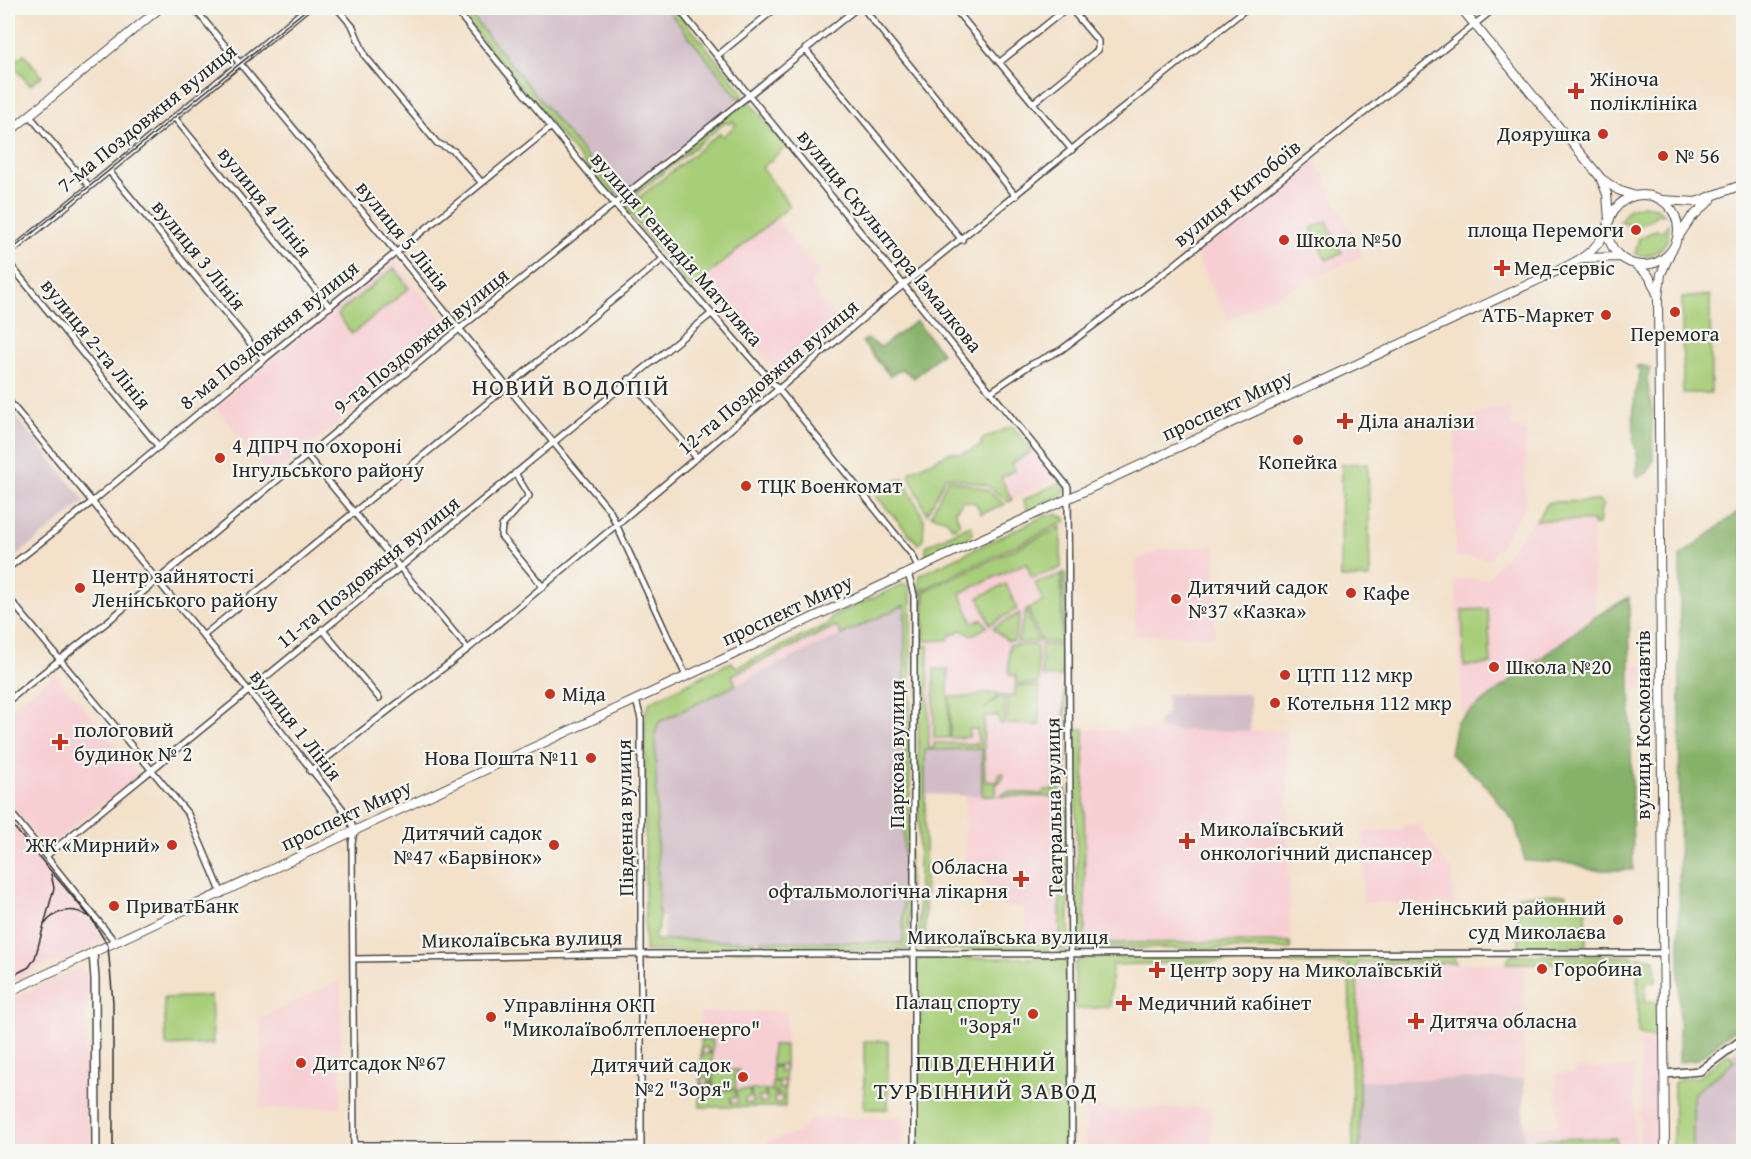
<svg xmlns="http://www.w3.org/2000/svg" width="1751" height="1159" font-family="'Gentium Book Plus',serif">
<style>
.built{fill:#f7cfd3}
.industrial{fill:#d2bdc7}
.green{fill:#a7ce78;stroke:#697c52;stroke-width:1.5;fill-rule:evenodd}
.forest{fill:#85b168;stroke:#586e4a;stroke-width:1.5}
.lines{fill:none;stroke-linecap:round;stroke-linejoin:round}
.minor-casing{stroke:#494643;stroke-width:8}
.tertiary-casing{stroke:#494643;stroke-width:10}
.secondary-casing{stroke:#494643;stroke-width:10}
.minor{stroke:#fff;stroke-width:5}
.tertiary{stroke:#fff;stroke-width:7}
.secondary{stroke:#fff;stroke-width:8}
.tram{stroke:#2b2b2b;stroke-width:1.5}
.poi-dot{fill:#c8321e;stroke:#f6f6f2;stroke-width:2}
.labels{text-anchor:middle;stroke-width:4.5;stroke-linejoin:round;paint-order:stroke}
.poi-label{font-size:21px;fill:#2b2b2b;stroke:#f6f6f2;text-anchor:start}
.street-label{font-size:21px;fill:#2b2b2b;stroke:#f6f6f2}
.quarter-label{font-size:24px;letter-spacing:1.5px;fill:#2b2b2b;stroke:#f6f6f2}
</style>
<rect width="100%" height="100%" fill="#f6f6f2"/>
<filter id="ink" filterUnits="userSpaceOnUse"><feTurbulence type="fractalNoise" baseFrequency=".0167" numOctaves="2"/><feDisplacementMap in="SourceGraphic" scale="12" xChannelSelector="R" yChannelSelector="G"/><feConvolveMatrix kernelMatrix="1 2 1 2 8 2 1 2 1" color-interpolation-filters="sRGB"/></filter>
<filter id="wash" filterUnits="userSpaceOnUse"><feTurbulence type="fractalNoise" baseFrequency=".008" numOctaves="4" result="noise"/><feDisplacementMap in="SourceGraphic" scale="24" xChannelSelector="R" yChannelSelector="G"/><feGaussianBlur stdDeviation="1.35" result="paint"/><feColorMatrix in="noise" values="0 0 0 0 0 0 0 0 0 0 0 0 0 0 0 0 0 1.4 0 .05"/><feComposite in="paint" operator="in"/></filter>
<g filter="url(#wash)">
<rect width="100%" height="100%" fill="#f3e1c9"/>
<!-- built -->
<path class="built" d="M1315,158L1362,256L1228,319L1195,254Z
M775,218L821,275L810,284L840,324L778,373L702,279Z
M394,260L450,329L449,332L274,474L267,471L216,408L217,405Z
M1491,408H1511V428L1526,429L1525,509L1491,558L1455,557V426Z
M1032,451L1056,480L1012,500L1001,478L1015,471L1011,464Z
M1533,520L1593,521L1595,617L1462,716L1455,579H1487Z
M1059,533L1060,943L1026,941L1025,907H1003L1000,897L965,862V796H982L925,750L927,596Z
M1216,545L1215,636L1135,635L1136,561L1159,550Z
M837,626L841,635L736,685L732,675Z
M1633,665H1655V688H1634Z
M55,673L139,774L46,849L8,802V710Z
M1084,729L1285,731L1287,740L1290,942L1084,943Z
M8,815L94,921L106,939L61,963L51,961L8,985Z
M1404,825H1418L1452,872L1453,904L1363,903L1364,831L1404,830Z
M1356,963H1525L1524,1079L1359,1081Z
M78,969L86,972L90,982V1000L85,1006L86,1121L91,1126V1147L87,1151H8V1000Z
M341,980V1107L260,1109L261,1018Z
M700,1012H786V1107H699Z
M1640,1043H1656V1151H1640Z
M1634,1067L1635,1151H1524V1126L1558,1125L1556,1073H1574V1069Z
M1086,1107H1103L1104,1110L1211,1107L1212,1151L1085,1152Z
M902,1117V1151H758L770,1140L795,1134L812,1118Z"/>
<!-- industrial -->
<path class="industrial" d="M465,8H666L739,99L620,198Z
M8,407L85,501L8,563Z
M905,604L903,943L663,940L664,917L659,916L655,733L659,721Z
M1167,694H1250V731L1158,730V720L1167,714Z
M982,749V796L925,794V750Z
M1743,1045V1151H1693L1691,1088Z
M1439,1079H1524V1151H1360L1359,1081Z"/>
<!-- green -->
<path class="green" d="M456,8H465L620,198L617,200L613,199Z
M666,8H674L743,92L742,96L739,99Z
M24,54L42,76L30,85L12,64Z
M744,100H748L786,147L762,168L790,206L691,289L621,203ZM733,121L736,125L723,136L720,133L626,208L624,204L726,122L729,124Z
M1643,205L1656,207L1664,215L1657,214L1651,220L1634,228L1620,221L1629,209Z
M1327,221L1342,253L1326,260L1311,228Z
M1668,224C1672,244 1655,260 1635,254L1639,238L1656,230L1663,231Z
M394,268L409,288L352,334L337,314Z
M1710,295L1711,393H1683L1682,298Z
M1012,426L1032,451L1011,464L1015,470L1001,478L1012,500L1009,502L986,485L946,476L927,514L909,475L911,471L951,452L961,454L981,446V440Z
M1368,463L1370,578H1341L1342,464Z
M903,478L924,519L923,541L918,544L870,489L880,488Z
M948,479L985,489L1005,504L981,514L976,503L963,501L955,511L960,524L953,528L947,520L931,515Z
M1061,482L1064,490L1062,495L1028,511L1023,500Z
M1599,501L1604,506L1601,508L1599,525H1593V521L1536,520L1549,502Z
M1056,514L1065,518V522L918,592L920,575L1047,515Z
M970,525L973,533L967,539L926,558V546Z
M1061,527V568L1032,578L1026,563L960,593L973,623L982,619L987,627L972,635L961,630L950,635L948,640L924,641L925,591Z
M1063,573L1066,574V798L1064,800Z
M1061,575L1062,677L1042,676L1041,645H1060V642H1041L1028,609L1043,601L1035,583Z
M904,584L909,586L911,598L909,949L765,951L761,947V941L903,943L905,605L841,635L836,626L732,675L736,685L659,722L655,733L659,930L655,931V940L755,941L753,951H645V714L650,702L731,662L737,667L829,624L832,616Z
M1006,584L1017,609L990,625L979,597Z
M923,592L922,645L928,646L929,748H934V743L984,744L985,781L998,782L999,773H1004L1003,778L996,785V796H982V749L925,750V942L1060,943V807L1064,806L1068,810L1069,945L1065,950H927L919,945L918,595Z
M1488,609L1491,664L1464,666L1462,610Z
M1026,610L1038,642H1017Z
M1020,613L1014,641H1008L993,628Z
M1009,645H1034L1037,648L1039,684H1016V675H1009Z
M934,669H948L949,738H934Z
M1015,686L1039,687V725L1007,724L1008,696H1015Z
M982,693H997V697L984,710L1000,696H1005L1004,724H999L998,716H984L983,741H978L977,729H969V737L950,738V697H969Z
M1075,729H1084L1085,943L1290,942L1291,949L1078,948Z
M1056,748H1061L1060,797L999,796L1007,792L1043,794L1044,790H1055Z
M1567,894V906H1586V946L1519,948L1518,895Z
M1453,955L1456,963H1357L1360,1152L1353,1151L1349,965L1241,961L1112,965L1110,1007L1075,1009V964L1081,958Z
M1510,955L1633,956L1634,963H1506Z
M1638,957L1655,959L1656,982H1646L1645,1001L1656,1002L1655,1039L1638,1033Z
M920,958H1067L1069,1151H918L917,962Z
M211,996L213,1044L166,1046L164,998Z
M701,1034L702,1040H713L712,1052H708L707,1047L702,1048V1055L712,1053V1067H707V1062H702V1070L712,1068V1082H707V1077L702,1078V1086L712,1083V1091L706,1098L713,1090H735V1098H730L731,1103H738L736,1090H750V1097L745,1098V1103H753L751,1090H765V1097H759V1103H767L766,1090H771L778,1097L774,1098V1103H782V1098L773,1089L772,1083H779V1089H784L785,1081H773L772,1067H779V1072H784V1064L772,1066V1045H785V1107H700Z
M864,1041H888V1109H864Z
M1728,1053L1735,1061L1693,1094V1151H1673L1674,1083L1681,1078L1699,1077Z
M739,1070L735,1076L736,1088H713L714,1071Z
M1616,1138L1617,1151H1535V1139Z"/>
<!-- forest -->
<path class="forest" d="M916,321L942,353L914,378L902,369L890,376L862,342L867,339L881,347Z
M1640,365L1650,368L1647,379L1652,409L1653,461L1648,472L1638,477L1635,473C1642,461 1635,455 1634,442C1633,419 1632,394 1641,372L1636,367Z
M1743,508V1022L1697,1060L1679,1062L1680,556Z
M1629,597L1633,870H1592L1573,863L1525,861L1515,823L1481,780L1450,754L1456,722L1595,617Z"/>
</g>
<g filter="url(#ink)">
<g class="lines">
<!-- minor casing -->
<g class="minor-casing">
<path id="minor" d="M194,8L610,511L686,676
M337,8L353,27L365,56L437,143L454,151L482,183
M454,8L601,188L779,390L913,556L918,568
M678,8L1068,487L1072,1152
M863,8L1016,196
M954,8L1072,150
M960,14L968,8
M684,15L693,8
M805,49L962,240
M717,56L776,8
M1000,62L1067,8L1071,9L1098,41V50L1033,103
M29,115L89,186
M174,117L330,307
M109,171L264,360
M8,254L307,8
M8,262L159,447
M629,379L697,458
M992,391L1030,365L1061,350L1169,269L1495,8
M8,400L249,691L349,817L354,831L352,843L354,1145H641
M307,456L468,649
M515,473L529,496L502,526L501,536L543,587
M8,568L92,502L224,392L551,127
M908,573L914,595V1152
M8,597L188,814L222,894
M322,629L379,698
M203,636L663,259
M636,700L641,719V1152
M8,701L107,622L458,330L857,8
M310,771L468,649L886,299L1247,8
M8,809L115,942
M46,856L711,314
M354,959L643,954L1663,953"/>
</g>
<!-- tertiary casing -->
<g class="tertiary-casing">
<path id="tertiary" d="M93,953L95,979L96,1152
M1664,1074L1700,1071L1744,1038"/>
</g>
<!-- secondary casing -->
<g class="secondary-casing">
<path id="secondary" d="M1461,8L1600,177L1607,194L1609,220
M8,133L160,8
M1602,179L1618,190L1635,196
M1608 230a35 35 0 1 1 70 0a35 35 0 1 1-70 0Z
M1662,200L1696,202L1744,184
M1679,236L1691,218L1711,200
M1585,258L1620,257
M1637,266L1649,276L1657,294
M8,992L1542,278C1569,265 1597,256 1608,226
M1665,1152L1658,298L1661,274L1671,251"/>
</g>
<!-- minor -->
<use href="#minor" class="minor"/>
<!-- tertiary -->
<use href="#tertiary" class="tertiary"/>
<!-- secondary -->
<use href="#secondary" class="secondary"/>
<!-- tram -->
<path class="tram" d="M8,253L308,8
M8,820L93,921L108,946L113,1002V1152
M45,924C55,910 73,906 87,916
M8,978L29,967L35,958L54,888L51,874"/>
</g>
</g>
<!-- markers -->
<g class="poi-dot">
<path d="M1573 82h6v6h6v6h-6v6h-6v-6h-6v-6h6z"/>
<circle cx="1603" cy="134" r="6"/>
<circle cx="1663" cy="156" r="6"/>
<circle cx="1636" cy="230" r="6"/>
<circle cx="1284" cy="240" r="6"/>
<path d="M1499 259h6v6h6v6h-6v6h-6v-6h-6v-6h6z"/>
<circle cx="1675" cy="312" r="6"/>
<circle cx="1606" cy="315" r="6"/>
<path d="M1342 412h6v6h6v6h-6v6h-6v-6h-6v-6h6z"/>
<circle cx="1298" cy="440" r="6"/>
<circle cx="220" cy="458" r="6"/>
<circle cx="746" cy="486" r="6"/>
<circle cx="80" cy="588" r="6"/>
<circle cx="1351" cy="593" r="6"/>
<circle cx="1176" cy="599" r="6"/>
<circle cx="1494" cy="667" r="6"/>
<circle cx="1285" cy="675" r="6"/>
<circle cx="550" cy="694" r="6"/>
<circle cx="1275" cy="703" r="6"/>
<path d="M57 733h6v6h6v6h-6v6h-6v-6h-6v-6h6z"/>
<circle cx="591" cy="758" r="6"/>
<path d="M1184 832h6v6h6v6h-6v6h-6v-6h-6v-6h6z"/>
<circle cx="172" cy="845" r="6"/>
<circle cx="554" cy="845" r="6"/>
<path d="M1018 870h6v6h6v6h-6v6h-6v-6h-6v-6h6z"/>
<circle cx="114" cy="906" r="6"/>
<circle cx="1618" cy="920" r="6"/>
<circle cx="1542" cy="969" r="6"/>
<path d="M1154 961h6v6h6v6h-6v6h-6v-6h-6v-6h6z"/>
<path d="M1121 994h6v6h6v6h-6v6h-6v-6h-6v-6h6z"/>
<circle cx="1033" cy="1014" r="6"/>
<circle cx="491" cy="1017" r="6"/>
<path d="M1413 1012h6v6h6v6h-6v6h-6v-6h-6v-6h6z"/>
<circle cx="301" cy="1063" r="6"/>
<circle cx="743" cy="1077" r="6"/>
</g>
<g class="labels">
<!-- poi labels -->
<g class="poi-label">
<text x="1590" y="86">Жіноча<tspan x="1590" dy="24">поліклініка</tspan></text>
<text x="1591" y="141" text-anchor="end">Доярушка</text>
<text x="1675" y="163">№ 56</text>
<text x="1624" y="237" text-anchor="end">площа Перемоги</text>
<text x="1296" y="247">Школа №50</text>
<text x="1514" y="275">Мед-сервіс</text>
<text x="1594" y="322" text-anchor="end">АТБ-Маркет</text>
<text x="1675" y="341" text-anchor="middle">Перемога</text>
<text x="1358" y="428">Діла аналізи</text>
<text x="232" y="453">4 ДПРЧ по охороні<tspan x="232" dy="24">Інгульського району</tspan></text>
<text x="1298" y="469" text-anchor="middle">Копейка</text>
<text x="758" y="493">ТЦК Военкомат</text>
<text x="92" y="583">Центр зайнятості<tspan x="92" dy="24">Ленінського району</tspan></text>
<text x="1188" y="594">Дитячий садок<tspan x="1188" dy="24">№37 «Казка»</tspan></text>
<text x="1363" y="600">Кафе</text>
<text x="1506" y="674">Школа №20</text>
<text x="1297" y="682">ЦТП 112 мкр</text>
<text x="562" y="701">Міда</text>
<text x="1287" y="710">Котельня 112 мкр</text>
<text x="74" y="737">пологовий<tspan x="74" dy="24">будинок № 2</tspan></text>
<text x="579" y="765" text-anchor="end">Нова Пошта №11</text>
<text x="1200" y="836">Миколаївський<tspan x="1200" dy="24">онкологічний диспансер</tspan></text>
<text x="542" y="840" text-anchor="end">Дитячий садок<tspan x="542" dy="24">№47 «Барвінок»</tspan></text>
<text x="160" y="852" text-anchor="end">ЖК «Мирний»</text>
<text x="1008" y="874" text-anchor="end">Обласна<tspan x="1008" dy="24">офтальмологічна лікарня</tspan></text>
<text x="126" y="913">ПриватБанк</text>
<text x="1606" y="915" text-anchor="end">Ленінський районний<tspan x="1606" dy="24">суд Миколаєва</tspan></text>
<text x="1554" y="976">Горобина</text>
<text x="1170" y="977">Центр зору на Миколаївській</text>
<text x="1021" y="1009" text-anchor="end">Палац спорту<tspan x="1021" dy="24">"Зоря"</tspan></text>
<text x="1138" y="1010">Медичний кабінет</text>
<text x="503" y="1012">Управління ОКП<tspan x="503" dy="24">"Миколаївоблтеплоенерго"</tspan></text>
<text x="1430" y="1028">Дитяча обласна</text>
<text x="313" y="1070">Дитсадок №67</text>
<text x="731" y="1072" text-anchor="end">Дитячий садок<tspan x="731" dy="24">№2 "Зоря"</tspan></text>
</g>
<!-- street labels -->
<g class="street-label">
<text transform="translate(147 118) rotate(-39)" y="7">7-ма Поздовжня вулиця</text>
<text transform="translate(1237 193) rotate(-39)" y="7">вулиця Китобоїв</text>
<text transform="translate(265 202) rotate(51)" y="7">вулиця 4 Лінія</text>
<text transform="translate(403 236) rotate(51)" y="7">вулиця 5 Лінія</text>
<text transform="translate(890 241) rotate(51)" y="7">вулиця Скульптора Ізмалкова</text>
<text transform="translate(677 249) rotate(49)" y="7">вулиця Геннадія Матуляка</text>
<text transform="translate(199 255) rotate(51)" y="7">вулиця 3 Лінія</text>
<text transform="translate(269 335) rotate(-39)" y="7">8-ма Поздовжня вулиця</text>
<text transform="translate(421 341) rotate(-39)" y="7">9-та Поздовжня вулиця</text>
<text transform="translate(96 344) rotate(51)" y="7">вулиця 2-га Лінія</text>
<text transform="translate(768 377) rotate(-40)" y="7">12-та Поздовжня вулиця</text>
<text transform="translate(1227 405) rotate(-25)" y="7">проспект Миру</text>
<text transform="translate(368 572) rotate(-39)" y="7">11-та Поздовжня вулиця</text>
<text transform="translate(787 610) rotate(-25)" y="7">проспект Миру</text>
<text transform="translate(296 725) rotate(52)" y="7">вулиця 1 Лінія</text>
<text transform="translate(1643 725) rotate(-90)" y="7">вулиця Космонавтів</text>
<text transform="translate(897 754) rotate(-90)" y="7">Паркова вулиця</text>
<text transform="translate(1054 807) rotate(-91)" y="7">Театральна вулиця</text>
<text transform="translate(346 815) rotate(-25)" y="7">проспект Миру</text>
<text transform="translate(625 818) rotate(-91)" y="7">Південна вулиця</text>
<text x="1008" y="944">Миколаївська вулиця</text>
<text transform="translate(522 939) rotate(-1)" y="7">Миколаївська вулиця</text>
</g>
<!-- quarter labels -->
<g class="quarter-label">
<text x="571" y="395">НОВИЙ ВОДОПІЙ</text>
<text x="986" y="1071">ПІВДЕННИЙ<tspan x="986" dy="28">ТУРБІННИЙ ЗАВОД</tspan></text>
</g>
</g>
<!-- margin -->
<rect width="1751" height="1159" fill="none" stroke="#f6f6f2" stroke-width="30"/>
</svg>
